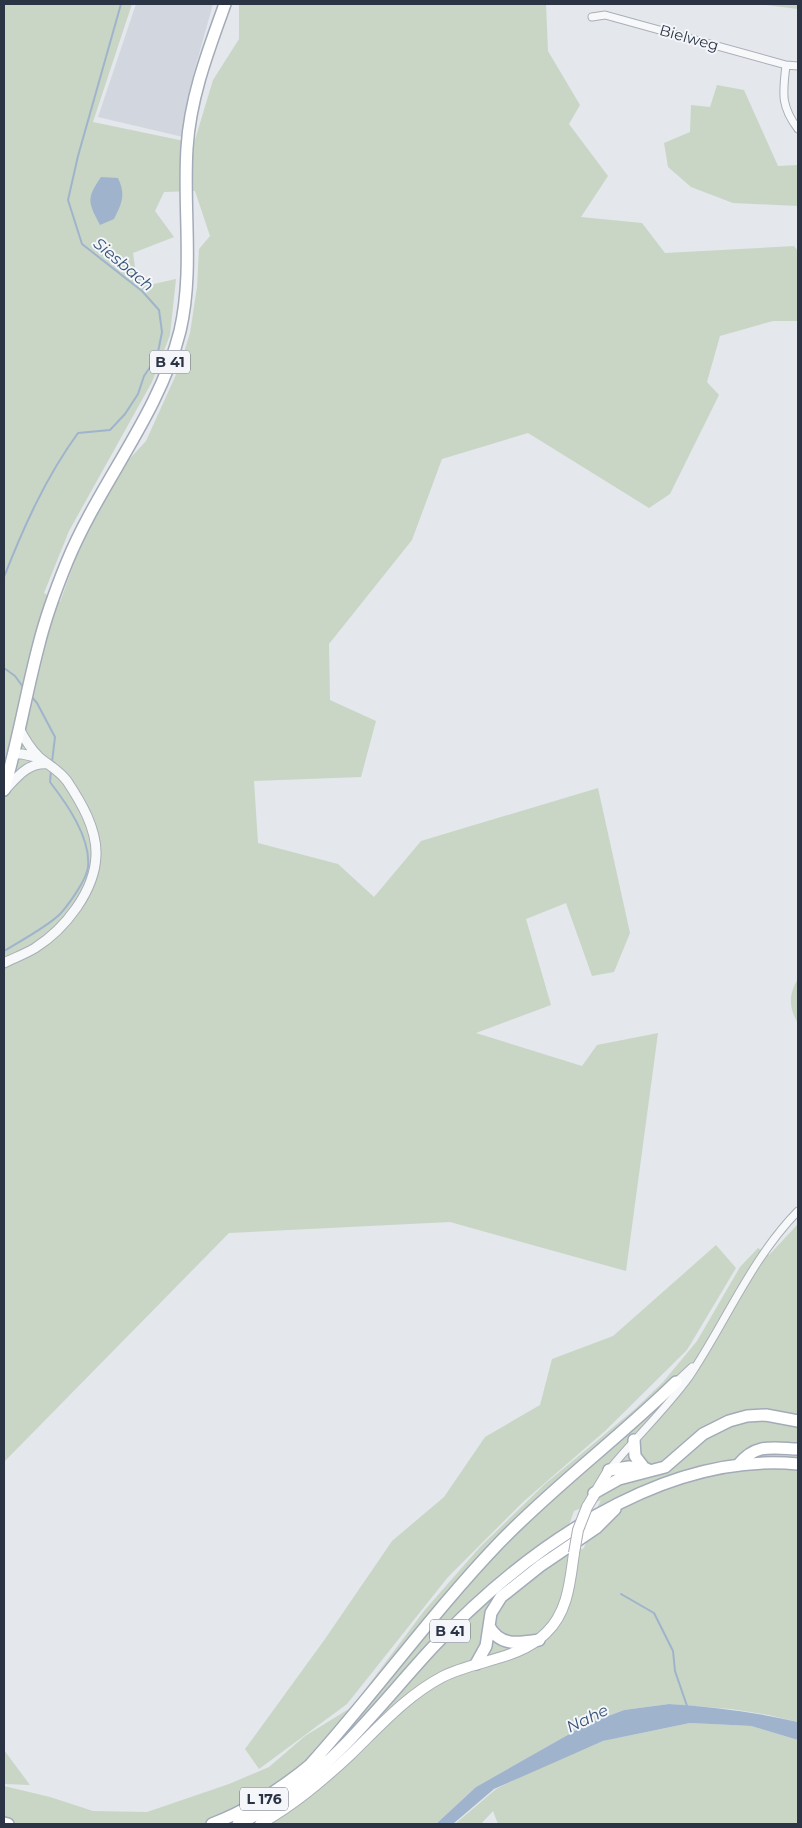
<svg xmlns="http://www.w3.org/2000/svg" width="802" height="1828" font-family="Montserrat,sans-serif">
<style>
.built{fill:#d2d6de}
.green{fill:#c9d6c5;fill-rule:evenodd}
.water{fill:#9fb4cc}
.lines{fill:none;stroke-linecap:round;stroke-linejoin:round}
.stream{stroke:#9fb4cc;stroke-width:2}
.minor-casing{stroke:#a9aeb7;stroke-width:9}
.tertiary-casing{stroke:#a9aeb7;stroke-width:11}
.secondary-casing{stroke:#a9aeb7;stroke-width:12}
.primary-casing{stroke:#a3abb8;stroke-width:14}
.minor{stroke:#f7f8fa;stroke-width:7}
.tertiary{stroke:#f7f8fa;stroke-width:9}
.secondary{stroke:#fff;stroke-width:10}
.primary{stroke:#fff;stroke-width:11}
.secondary-bridge-casing{stroke:#a9aeb7;stroke-width:12;stroke-linecap:butt}
.secondary-bridge{stroke:#fff;stroke-width:10}
.labels{text-anchor:middle;stroke-width:4;stroke-linejoin:round;paint-order:stroke}
.shield{fill:#f4f6f9;stroke:#676e7b;stroke-width:1}
.shield-label{font-size:14px;font-weight:bold;fill:#2b3445}
.street-label{font-size:15px;fill:#2b3445;stroke:#f4f6f9}
.water-label{font-size:16px;font-style:italic;fill:#34527a;stroke:#f4f6f9}
</style>
<rect width="100%" height="100%" fill="#e4e7ec"/>
<!-- built -->
<path class="built" d="M136,4H213L194,72L183,137L98,117Z"/>
<!-- green -->
<path class="green" d="M4,4H132L93,122L194,143L213,80L239,39V4H546L548,51L580,105L569,124L608,176L581,217L642,223L665,253L794,246L798,251V321H773L720,336L707,382L719,395L670,494L649,508L528,433L442,459L412,540L329,644L330,700L376,721L361,777L254,781L258,843L338,864L374,897L421,841L598,788L630,933L614,972L592,976L566,903L526,919L551,1005L476,1033L582,1066L597,1045L658,1033L626,1271L450,1222L229,1233L4,1462ZM195,191L210,236L199,249L197,287L190,333L179,368L146,441L121,468L101,506L78,552L60,602L44,593L69,531L152,382L170,335L176,279L149,285L136,274L133,253L174,237L155,211L164,192Z
M757,4H798V9Z
M717,85L744,90L778,166L798,165V206L733,203L691,187L668,167L664,143L690,132L691,105L710,107Z
M798,979V1023C789,1009 788,994 798,979Z
M798,1224V1722L768,1715L731,1709L669,1704L624,1710L587,1724L476,1787L436,1824H4V1786L50,1797L93,1811L147,1812L229,1784L269,1767L305,1736L352,1707L424,1611L480,1547L545,1484L635,1409L663,1382L697,1341L740,1267L758,1248L769,1255ZM601,1500L595,1512L584,1548L562,1558L568,1528L574,1511Z
M716,1245L736,1268L687,1350L605,1431L523,1502L448,1577L347,1704L259,1769L245,1749L325,1639L392,1541L444,1497L485,1437L540,1405L552,1359L613,1336Z
M690,1723L751,1726L798,1740V1824H498L493,1811L481,1824H455L496,1789L532,1771L603,1741Z
M4,1750L30,1785L4,1784Z"/>
<!-- water -->
<path class="water" d="M101,177L118,178C126,195 122,203 114,219L100,225C88,202 86,199 101,177Z
M669,1704C713,1707 756,1712 798,1722V1740L751,1726L690,1723L603,1741L494,1789L453,1824H436L476,1787L587,1724L624,1710Z"/>
<g class="lines">
<!-- stream -->
<path class="stream" d="M4,577C24,526 46,477 78,433L110,430L125,414L138,394L144,376L157,357L162,332L159,310L142,291L82,244L68,200L78,156L121,4
M4,668L15,676L23,687
M31,696L37,703L55,737L52,762
M4,951C20,941 49,926 61,913C69,904 87,879 88,867C91,838 67,804 50,782L51,770
M621,1594L654,1613L673,1651L675,1671L687,1706"/>
<!-- minor casing -->
<g class="minor-casing">
<path id="minor" d="M592,17L605,15L786,65L798,66
M786,65C783,93 780,105 798,129
M676,1382L692,1367
M609,1470C635,1438 665,1410 689,1377C726,1322 751,1259 798,1211"/>
</g>
<!-- tertiary casing -->
<g class="tertiary-casing">
<path id="tertiary" d="M13,754H22L40,758
M4,791C17,777 28,762 48,764
M4,963C14,958 25,954 35,948C65,929 95,891 96,855C97,829 81,802 67,781C59,770 48,765 38,756C30,748 24,738 19,728"/>
</g>
<!-- secondary casing -->
<g class="secondary-casing">
<path id="secondary" d="M587,1507L609,1470
M260,1824C294,1805 322,1781 350,1755C379,1727 406,1696 442,1677C475,1660 519,1660 546,1633C568,1612 570,1582 574,1553"/>
</g>
<!-- primary casing -->
<g class="primary-casing">
<path id="primary" d="M4,790C18,742 26,693 39,644C46,616 56,589 67,562C100,482 159,415 180,331C194,271 183,209 187,148C190,98 208,51 225,4
M634,1440L635,1456L645,1469
M739,1464C756,1443 773,1448 798,1449
M609,1470L629,1467L647,1469
M594,1493L619,1479L665,1467L703,1434L729,1421L747,1416L766,1415L798,1421
M489,1626C500,1647 519,1643 539,1640
M476,1664L486,1646L491,1613L501,1597L540,1566L596,1528L615,1509
M310,1765C375,1693 432,1613 499,1543C555,1485 619,1438 676,1382
M4,1823L8,1824
M212,1824C251,1809 283,1788 315,1761
M238,1824C251,1817 265,1811 277,1802C338,1762 383,1701 432,1648C522,1552 660,1451 798,1464"/>
</g>
<!-- minor -->
<use href="#minor" class="minor"/>
<!-- tertiary -->
<use href="#tertiary" class="tertiary"/>
<!-- secondary -->
<use href="#secondary" class="secondary"/>
<!-- primary -->
<use href="#primary" class="primary"/>
<!-- secondary-bridge casing -->
<g class="secondary-bridge-casing">
<path id="secondary-bridge" d="M574,1553L578,1530L587,1507"/>
</g>
<!-- secondary-bridge -->
<use href="#secondary-bridge" class="secondary-bridge"/>
</g>
<g class="labels">
<!-- shield labels -->
<g class="shield">
<rect x="150" y="350.5" width="40" height="23" rx="4"/>
<rect x="430" y="1619.5" width="40" height="23" rx="4"/>
<rect x="240" y="1787.5" width="48" height="23" rx="4"/>
</g>
<g class="shield-label">
<text x="170" y="367">B 41</text>
<text x="450" y="1636">B 41</text>
<text x="264" y="1804">L 176</text>
</g>
<!-- street labels -->
<g class="street-label">
<text transform="translate(689 38) rotate(16)" y="5">Bielweg</text>
</g>
<!-- water labels -->
<g class="water-label">
<text transform="translate(124 264) rotate(40)" y="6">Siesbach</text>
<text transform="translate(587 1718) rotate(-26)" y="6">Nahe</text>
</g>
</g>
<!-- border -->
<rect width="802" height="1828" fill="none" stroke="#2b3445" stroke-width="10"/>
</svg>
